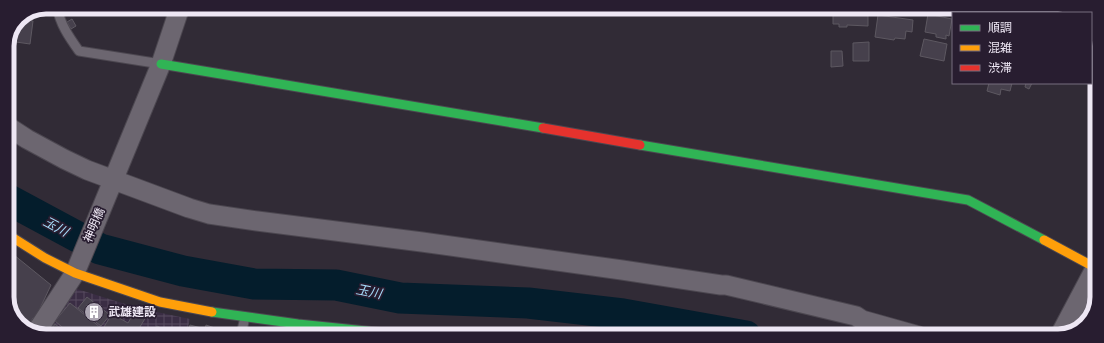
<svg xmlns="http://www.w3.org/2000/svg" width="1104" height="343" font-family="'PT Sans Narrow','Noto Sans JP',sans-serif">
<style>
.industrial{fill:url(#industrial-grid)}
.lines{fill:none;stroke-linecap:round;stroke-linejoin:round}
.river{stroke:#041d2c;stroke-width:31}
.building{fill:#46404c;stroke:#5d5861}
.lane-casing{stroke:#4c4750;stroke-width:11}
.street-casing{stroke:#4c4750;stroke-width:21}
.fast-casing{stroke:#4c4750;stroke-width:11}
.slow-casing{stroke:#4c4750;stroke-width:11}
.jam-casing{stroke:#4c4750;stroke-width:11}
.lane{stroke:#6c6670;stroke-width:9}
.street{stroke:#6c6670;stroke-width:19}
.fast{stroke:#30b455;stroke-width:9}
.slow{stroke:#ff9f0a;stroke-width:9}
.jam{stroke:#e5322d;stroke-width:9}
.labels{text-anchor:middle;stroke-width:3.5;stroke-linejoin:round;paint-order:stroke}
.street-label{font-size:12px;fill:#eee7f4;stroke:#281d30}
.poi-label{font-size:12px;font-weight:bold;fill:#eee7f4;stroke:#281d30;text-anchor:start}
.water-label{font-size:13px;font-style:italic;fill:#a5dcfa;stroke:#281d30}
.rim{fill:none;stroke:#eee7f4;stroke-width:5}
</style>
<defs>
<pattern id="industrial-grid" width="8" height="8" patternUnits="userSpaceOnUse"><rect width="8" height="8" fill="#3a2d44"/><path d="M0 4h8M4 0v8" fill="none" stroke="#574b60"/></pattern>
</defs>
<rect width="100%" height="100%" fill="#312b36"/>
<!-- industrial -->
<path class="industrial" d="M77,289L151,312L152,311L190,319L186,335H42Z"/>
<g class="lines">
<!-- river -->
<path class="river" d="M7,199L100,249L183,271L254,284L336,285L400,298L528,303L623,314L746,336"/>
</g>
<!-- building -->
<path class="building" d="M833,8H868V26L847,25V27H839V24H833Z
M928,14L952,19L949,36L946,35V39L936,37V34L925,32Z
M878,15L913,20L912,32L906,31L905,39L895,38L894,40L875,37Z
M18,19L33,21L30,44L9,41Z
M72,19L76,26L71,29L67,22Z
M924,39L947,44L944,61L920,56Z
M869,42V61H853V43Z
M831,51H842L843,66L831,67Z
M1097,73V93L1089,90Z
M989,83H1012L1010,91L1001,89L1000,95L987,91Z
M1026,83H1032L1029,89L1025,87Z
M7,253L13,258L14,255L51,285L35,319L33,318L29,325L28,324L25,326L13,317L7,300Z
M87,297L110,315L101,326L78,308Z
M70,303L101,328L97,335H65L67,331L55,321Z
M135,311L146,317L135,335H99L112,314L128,323Z
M55,324L65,332L63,335H47Z
M190,325L205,329L206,325L221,330L219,335H187Z
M157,326L167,331L165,335H141L143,330L153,335Z"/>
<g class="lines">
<!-- lane casing -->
<g class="lane-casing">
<path id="lane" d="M57,7C60,24 69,37 79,51L161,64
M241,335L245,317"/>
</g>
<!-- street casing -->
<g class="street-casing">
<path id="street" d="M1050,8L1056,13
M1091,37L1096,41
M7,126L27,139L64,159L87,170L189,208L209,214L257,221L422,242L622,270L721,285H726L856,316L862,320L919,336
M35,334L75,273L161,64L180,7
M1060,335L1096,267"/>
</g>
<!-- fast casing -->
<g class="fast-casing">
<path id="fast" d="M161,64L543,128
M640,145L968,200L1044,240
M212,312L298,324L405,335"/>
</g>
<!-- slow casing -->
<g class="slow-casing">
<path id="slow" d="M7,234L45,258L75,273L160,302L212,312
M1044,240L1096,268"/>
</g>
<!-- jam casing -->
<g class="jam-casing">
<path id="jam" d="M543,128L640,145"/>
</g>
<!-- lane -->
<use href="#lane" class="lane"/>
<!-- street -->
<use href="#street" class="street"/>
<!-- fast -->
<use href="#fast" class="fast"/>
<!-- slow -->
<use href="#slow" class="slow"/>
<!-- jam -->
<use href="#jam" class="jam"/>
</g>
<!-- icons -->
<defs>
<g id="building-disc" transform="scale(1)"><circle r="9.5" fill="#aca5b2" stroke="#281d30"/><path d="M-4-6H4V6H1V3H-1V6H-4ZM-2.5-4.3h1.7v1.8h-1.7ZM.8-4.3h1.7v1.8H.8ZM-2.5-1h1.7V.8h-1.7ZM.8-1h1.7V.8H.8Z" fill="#fff"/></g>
</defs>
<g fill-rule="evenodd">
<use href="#building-disc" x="94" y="312"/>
</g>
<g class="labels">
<!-- street labels -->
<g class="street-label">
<text transform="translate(94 225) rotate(-67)" y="4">神明橋</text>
</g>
<!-- poi labels -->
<g class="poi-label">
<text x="108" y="316">武雄建設</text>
</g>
<!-- water labels -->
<g class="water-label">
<text transform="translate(56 226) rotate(28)" y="5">玉川</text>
<text transform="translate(369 291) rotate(11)" y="5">玉川</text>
</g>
</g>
<!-- crop -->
<path d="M0 0H1104V343H0ZM46 14H1058A32 32 0 0 1 1090 46V297A32 32 0 0 1 1058 329H46A32 32 0 0 1 14 297V46A32 32 0 0 1 46 14Z" fill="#281d30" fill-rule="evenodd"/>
<path class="rim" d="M46 14H1058A32 32 0 0 1 1090 46V297A32 32 0 0 1 1058 329H46A32 32 0 0 1 14 297V46A32 32 0 0 1 46 14Z"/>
<!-- legend -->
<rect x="952" y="12" width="140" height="72" fill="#281d30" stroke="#776e7e"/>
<rect x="960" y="25" width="20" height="6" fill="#30b455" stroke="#776e7e"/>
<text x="988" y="32" font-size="12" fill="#eee7f4">順調</text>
<rect x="960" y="45" width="20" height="6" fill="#ff9f0a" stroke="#776e7e"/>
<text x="988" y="52" font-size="12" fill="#eee7f4">混雑</text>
<rect x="960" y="65" width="20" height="6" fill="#e5322d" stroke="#776e7e"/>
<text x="988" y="72" font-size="12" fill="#eee7f4">渋滞</text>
</svg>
